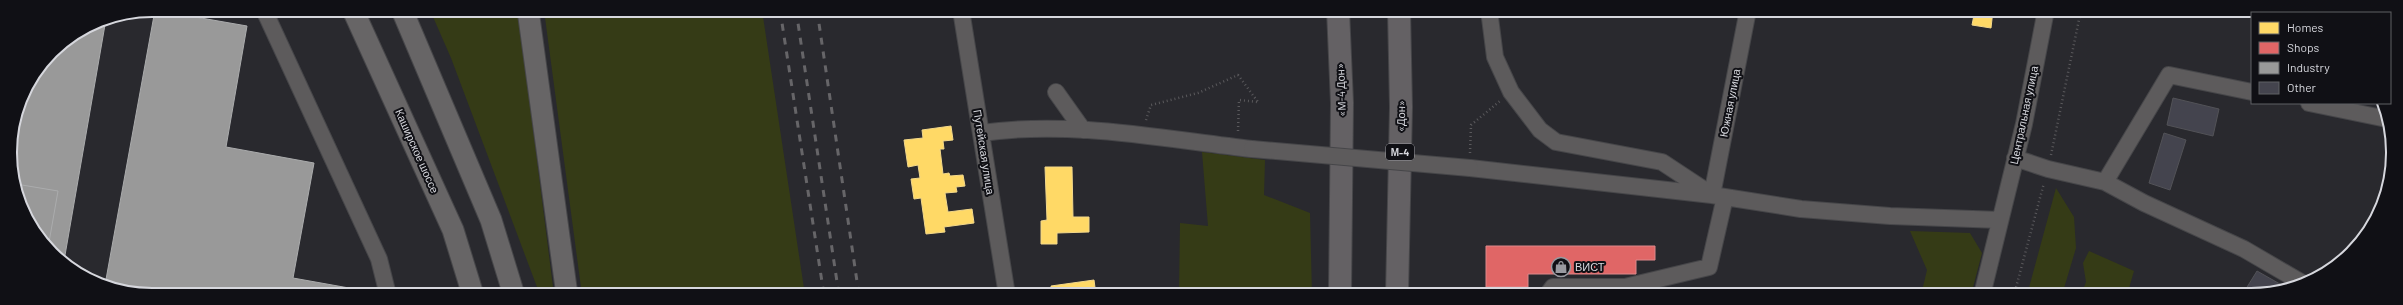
<svg xmlns="http://www.w3.org/2000/svg" width="2403" height="305" font-family="Barlow,sans-serif">
<style>
.green{fill:#353b16}
.homes{fill:#ffd966;stroke:#f3d88a}
.shops{fill:#e06666;stroke:#dd888a}
.industry{fill:#999;stroke:#abacad}
.building{fill:#44444e;stroke:#525257}
.lines{fill:none;stroke-linecap:round;stroke-linejoin:round}
.minor-casing{stroke:#464649;stroke-width:18}
.major-casing{stroke:#464649;stroke-width:23}
.highway-casing{stroke:#464649;stroke-width:24}
.path{stroke:#5a595c;stroke-width:2.5;stroke-dasharray:1 3;stroke-linecap:butt}
.minor{stroke:#5d5b5c;stroke-width:16}
.major{stroke:#676566;stroke-width:21}
.highway{stroke:#646164;stroke-width:22}
.rail{stroke:#666568;stroke-width:3;stroke-dasharray:7 7;stroke-linecap:butt}
.minor-bridge-casing{stroke:#464649;stroke-width:18;stroke-linecap:butt}
.minor-bridge{stroke:#5d5b5c;stroke-width:16}
.labels{text-anchor:middle;stroke-width:4;stroke-linejoin:round;paint-order:stroke}
.shield{fill:#101015;stroke:#9b9ba1;stroke-width:1}
.shield-label{font-size:10px;font-weight:bold;fill:#d6d7dd}
.street-label{font-size:11px;fill:#d6d7dd;stroke:#101015}
.poi-label{font-size:11px;fill:#d6d7dd;stroke:#101015;text-anchor:start}
.rim{fill:none;stroke:#d6d7dd;stroke-width:2}
</style>
<rect width="100%" height="100%" fill="#29292e"/>
<!-- green -->
<path class="green" d="M430,10H518L554,295H540L451,58Z
M544,10H762L805,295H582Z
M1202,152L1265,160L1264,195L1310,213L1312,295H1179L1180,223L1208,226Z
M2056,188L2074,217L2076,248L2062,295H2027Z
M1910,231L1970,233L1982,253L1971,295H1921L1927,270Z
M2089,251L2134,271L2127,295H2081L2086,282L2083,263Z"/>
<!-- homes -->
<path class="homes" d="M1975,10H1993L1991,28L1972,25Z
M951,126L953,140L943,141L944,149H940L943,174L949,173L950,176L963,175L965,186L956,187L957,192L945,193L948,212L972,209L974,223L944,227L945,232L926,234L921,198L914,199L911,179L920,178L918,165L908,167L904,140L923,138L922,130Z
M1045,167H1072L1073,217H1089V232L1057,233V244H1041V221L1047,220Z
M1094,280L1096,295H1052L1051,286Z"/>
<!-- shops -->
<path class="shops" d="M1486,246H1655V260H1636V274H1528V287H1486Z"/>
<!-- industry -->
<path class="industry" d="M155,10L247,26L226,147L314,163L293,278L349,288L348,295H143L105,285Z
M106,19L64,261L46,247L18,199L10,143L21,98L52,52L98,21Z
M16,184L58,191L48,248L18,199Z"/>
<!-- building -->
<path class="building" d="M2173,98L2219,109L2213,136L2167,125Z
M2164,133L2186,140L2170,190L2149,183Z
M2257,271L2287,288L2260,295H2249L2244,292Z"/>
<g class="lines">
<!-- minor casing -->
<g class="minor-casing">
<path id="minor" d="M264,10L379,259L388,295
M961,10L1007,295
M1489,10L1495,57L1511,92L1540,130L1556,142L1662,162L1712,195L1748,10
M1056,92L1083,130
M2309,103L2387,119
M981,133C1071,120 1163,139 1252,149
M2015,158L2048,169L2105,182L2169,75L2252,92
M1470,168L1712,195L1801,209L1890,216L2000,220
M2105,182L2144,203L2244,249L2304,284
M1547,295L1553,287H1625L1709,267L1725,197
M1982,295L2024,124L2046,10"/>
</g>
<!-- major casing -->
<g class="major-casing">
<path id="major" d="M353,10L453,230L473,295
M402,10L491,220L514,295
M528,10L567,295"/>
</g>
<!-- highway casing -->
<g class="highway-casing">
<path id="highway" d="M1338,10L1342,103L1340,295
M1397,295L1401,107L1399,10"/>
</g>
<!-- path -->
<path class="path" d="M1146,120L1151,105L1198,93L1238,75L1258,102
M1238,131L1239,100L1258,102
M1470,153L1471,125L1500,101
M2051,155L2081,10
M2014,295L2044,183"/>
<!-- minor -->
<use href="#minor" class="minor"/>
<!-- major -->
<use href="#major" class="major"/>
<!-- highway -->
<use href="#highway" class="highway"/>
<!-- rail -->
<path class="rail" d="M780,10L824,295
M796,10L839,295
M817,10L859,295"/>
<!-- minor-bridge casing -->
<g class="minor-bridge-casing">
<path id="minor-bridge" d="M1252,149L1470,168"/>
</g>
<!-- minor-bridge -->
<use href="#minor-bridge" class="minor-bridge"/>
</g>
<!-- icons -->
<defs>
<g id="shop-ring" transform="scale(1)"><circle r="9.5" fill="#101015" stroke="#999aa0" stroke-width="1.5"/><path d="M-5-2.5h2.3a2.7 3.5 0 0 1 5.4 0H5L5.5 6h-11ZM-1.5-2.5h3a1.5 2.3 0 0 0-3 0Z" fill="#999aa0"/></g>
</defs>
<g fill-rule="evenodd">
<use href="#shop-ring" x="1561" y="267"/>
</g>
<g class="labels">
<!-- shield labels -->
<rect class="shield" x="1386" y="144" width="28" height="16" rx="3"/>
<g class="shield-label">
<text x="1400" y="156">М-4</text>
</g>
<!-- street labels -->
<g class="street-label">
<text transform="translate(1341 90) rotate(-92)" y="4">«М-4 Дон»</text>
<text transform="translate(1730 103) rotate(-79)" y="4">Южная улица</text>
<text transform="translate(2024 115) rotate(-78)" y="4">Центральная улица</text>
<text transform="translate(1401 116) rotate(-89)" y="4">«Дон»</text>
<text transform="translate(417 151) rotate(66)" y="4">Каширское шоссе</text>
<text transform="translate(984 152) rotate(81)" y="4">Путейская улица</text>
</g>
<!-- poi labels -->
<g class="poi-label">
<text x="1575" y="271">ВИСТ</text>
</g>
</g>
<!-- crop -->
<path d="M0 0H2403V305H0ZM152 17H2251A135 135 0 0 1 2386 152V153A135 135 0 0 1 2251 288H152A135 135 0 0 1 17 153V152A135 135 0 0 1 152 17Z" fill="#101015" fill-rule="evenodd"/>
<path class="rim" d="M152 17H2251A135 135 0 0 1 2386 152V153A135 135 0 0 1 2251 288H152A135 135 0 0 1 17 153V152A135 135 0 0 1 152 17Z"/>
<!-- legend -->
<rect x="2251" y="12" width="140" height="92" fill="#101015" stroke="#5f6065"/>
<rect x="2259" y="22" width="20" height="12" fill="#ffd966" stroke="#5f6065"/>
<text x="2287" y="32" font-size="12" fill="#d6d7dd">Homes</text>
<rect x="2259" y="42" width="20" height="12" fill="#e06666" stroke="#5f6065"/>
<text x="2287" y="52" font-size="12" fill="#d6d7dd">Shops</text>
<rect x="2259" y="62" width="20" height="12" fill="#999999" stroke="#5f6065"/>
<text x="2287" y="72" font-size="12" fill="#d6d7dd">Industry</text>
<rect x="2259" y="82" width="20" height="12" fill="#44444e" stroke="#5f6065"/>
<text x="2287" y="92" font-size="12" fill="#d6d7dd">Other</text>
</svg>
